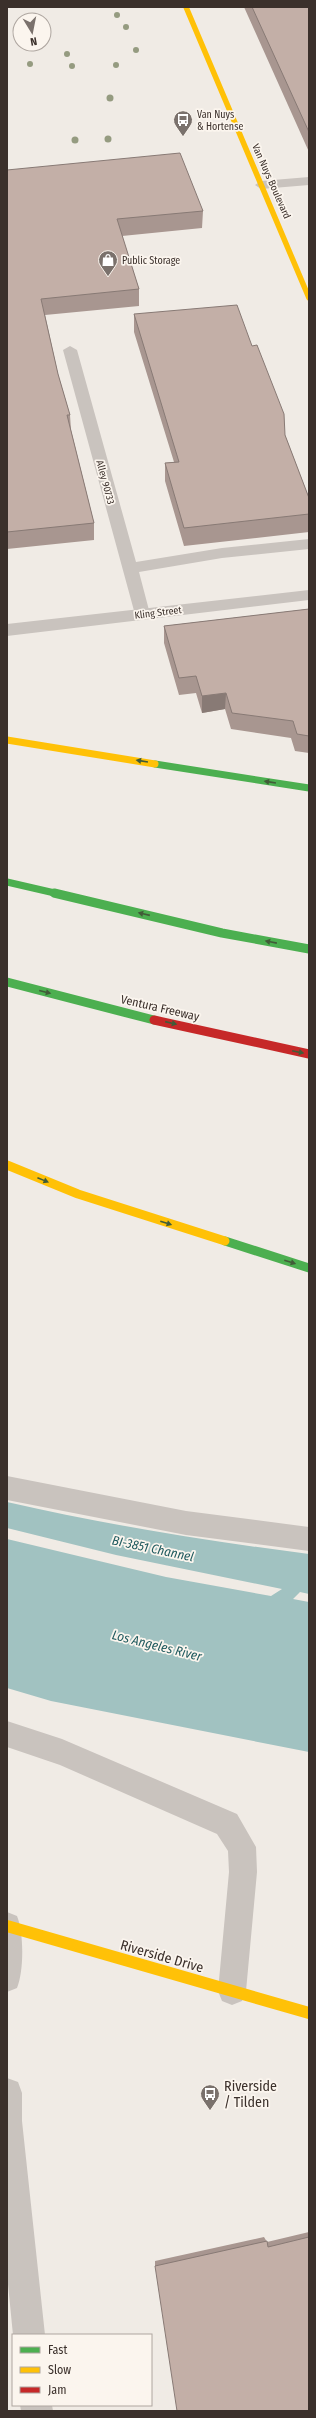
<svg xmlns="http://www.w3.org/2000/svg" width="316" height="2418" font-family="'Fira Sans Condensed',sans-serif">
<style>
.water{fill:#a1c2c1}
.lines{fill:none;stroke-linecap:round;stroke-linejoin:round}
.lane{fill:#c9c3be;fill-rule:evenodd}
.street{fill:#c9c3be;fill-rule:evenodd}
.fast-far1{stroke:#4caf50;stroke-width:7}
.fast{stroke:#4caf50;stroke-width:9}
.slow-far3{stroke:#ffc107;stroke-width:5.5}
.slow-far2{stroke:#ffc107;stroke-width:7}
.slow-far1{stroke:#ffc107;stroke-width:9}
.slow{stroke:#ffc107;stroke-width:12}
.jam{stroke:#c62828;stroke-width:9}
.tree{fill:#959b80}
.wall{fill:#a89690}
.shaded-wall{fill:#887a75}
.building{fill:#c3afa7;stroke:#887a75}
.oneway{fill:#415c38}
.labels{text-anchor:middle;stroke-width:3.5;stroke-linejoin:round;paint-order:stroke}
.far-poi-label{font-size:10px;fill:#3b302b;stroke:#fbf5ee;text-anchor:start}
.far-street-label{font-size:10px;fill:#3b302b;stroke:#fbf5ee}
.street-label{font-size:12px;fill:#3b302b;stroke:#fbf5ee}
.water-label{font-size:13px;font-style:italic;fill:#1f5a5e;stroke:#fbf5ee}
.near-street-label{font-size:14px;fill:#3b302b;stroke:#fbf5ee}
.near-poi-label{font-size:14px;fill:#3b302b;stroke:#fbf5ee;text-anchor:start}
</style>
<rect width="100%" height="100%" fill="#f0ebe5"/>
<!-- water -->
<path class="water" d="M7,1502C107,1525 208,1541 309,1554V1594L300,1592L293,1599L309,1602V1752L51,1701L7,1688V1539L166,1577L271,1596L282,1589L116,1555L7,1528Z"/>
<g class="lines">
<!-- lane -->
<path class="lane" d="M70,346L77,350L136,562L222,548L309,539V549L222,558L139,572L150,614L148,618H136L63,350Z
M7,1476L186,1511L309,1527V1551L186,1535L7,1500Z
M7,1721L62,1739L237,1814L256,1847L257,1872L246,1991L242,2001L232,2005L222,2001L218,1991L229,1872L228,1851L217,1834L60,1765L7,1747Z"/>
<!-- street -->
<path class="street" d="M309,177V185L261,189L255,185L261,181Z
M309,590V600L7,636V624Z
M7,1912L17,1916C24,1933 24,1971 17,1988L7,1992Z
M7,2078L18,2082L22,2093V2121L45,2335H13L7,2274Z
M20,2405H52L53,2411H21Z"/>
<!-- fast-far1 -->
<path class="fast-far1" d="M155,764L309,788
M7,882L59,894"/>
<!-- fast -->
<path class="fast" d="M54,893L222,933L309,949
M7,982L154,1020
M225,1241L309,1268"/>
<!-- slow-far3 -->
<path class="slow-far3" d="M186,7L309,298"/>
<!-- slow-far2 -->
<path class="slow-far2" d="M7,740L155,764"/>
<!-- slow-far1 -->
<path class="slow-far1" d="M7,1165L78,1194L225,1241"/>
<!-- slow -->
<path class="slow" d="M7,1926L309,2013"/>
<!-- jam -->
<path class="jam" d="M154,1020L309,1054"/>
</g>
<!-- trees -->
<g class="tree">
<circle cx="117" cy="15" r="3"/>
<circle cx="126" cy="27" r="3"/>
<circle cx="136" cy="50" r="3"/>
<circle cx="67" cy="54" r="3"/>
<circle cx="30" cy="64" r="3"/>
<circle cx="116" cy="65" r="3"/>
<circle cx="72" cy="66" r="3"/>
<circle cx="110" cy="98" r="3.5"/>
<circle cx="108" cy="139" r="3.5"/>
<circle cx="75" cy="140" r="3.5"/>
</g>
<!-- wall -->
<path class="wall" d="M244,7H309V152Z
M7,170L203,211L202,228L122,236L139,289V306L45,315L58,374L70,415L71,430L94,523V540L7,549Z
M134,314L285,435L309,498V532L184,546L165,481V463L174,462L134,332Z
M309,609V753L295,751L291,738L231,729L225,709L202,713L196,693L179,695L164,643V626Z
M309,2232V2411L155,2266V2261L264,2237L267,2242Z"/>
<!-- shaded-wall -->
<path class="shaded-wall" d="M226,693L225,709L202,713V696Z"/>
<!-- building -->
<path class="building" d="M252,7H309V132Z
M180,153L203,211L117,219L139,289L41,299L58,374L70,415H67L94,523L7,532V170Z
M237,305L252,346L257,345L284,414L285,435L309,498V514L184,528L165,463L179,462L134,314Z
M309,609V736L297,734L293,721L232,713L226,693L202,696L196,676L179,678L164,626Z
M309,2237V2411H177L155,2266L267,2241L268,2247Z"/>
<!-- one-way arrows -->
<defs><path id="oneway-solid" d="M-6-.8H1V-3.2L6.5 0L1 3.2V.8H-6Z"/></defs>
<g class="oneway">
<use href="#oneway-solid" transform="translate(142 761) rotate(-171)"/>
<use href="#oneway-solid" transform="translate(270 782) rotate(-171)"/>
<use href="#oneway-solid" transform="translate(144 914) rotate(-167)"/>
<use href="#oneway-solid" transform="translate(271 942) rotate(-169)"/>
<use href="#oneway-solid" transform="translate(45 992) rotate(14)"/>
<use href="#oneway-solid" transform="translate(171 1023) rotate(13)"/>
<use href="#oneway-solid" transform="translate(298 1052) rotate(12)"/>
<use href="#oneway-solid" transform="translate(43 1180) rotate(22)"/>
<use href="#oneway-solid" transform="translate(166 1223) rotate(18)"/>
<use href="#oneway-solid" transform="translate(290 1262) rotate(17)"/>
</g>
<!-- icons -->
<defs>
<g id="bus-pin" transform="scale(1)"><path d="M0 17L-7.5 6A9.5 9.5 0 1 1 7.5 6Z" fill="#7a716c" stroke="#fbf5ee"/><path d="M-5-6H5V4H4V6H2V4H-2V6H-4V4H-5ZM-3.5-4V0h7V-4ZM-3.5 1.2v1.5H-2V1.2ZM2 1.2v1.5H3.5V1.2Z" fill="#fff"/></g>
<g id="shop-pin" transform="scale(1)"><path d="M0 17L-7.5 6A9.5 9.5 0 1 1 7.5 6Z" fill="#7a716c" stroke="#fbf5ee"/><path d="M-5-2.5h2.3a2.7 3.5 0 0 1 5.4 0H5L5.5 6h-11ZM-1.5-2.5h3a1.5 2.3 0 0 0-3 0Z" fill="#fff"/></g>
</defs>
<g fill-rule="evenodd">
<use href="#bus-pin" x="183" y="120"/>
<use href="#shop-pin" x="108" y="260"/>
<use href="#bus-pin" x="210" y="2094"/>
</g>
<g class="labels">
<!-- far-poi labels -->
<g class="far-poi-label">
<text x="197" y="118">Van Nuys<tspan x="197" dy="12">&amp; Hortense</tspan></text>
<text x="122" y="264">Public Storage</text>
</g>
<!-- far-street labels -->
<g class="far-street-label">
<text transform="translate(272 181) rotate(66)" y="4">Van Nuys Boulevard</text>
<text transform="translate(106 482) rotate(75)" y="4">Alley 90733</text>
<text transform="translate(158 612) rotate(-7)" y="4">Kling Street</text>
</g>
<!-- street labels -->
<g class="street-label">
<text transform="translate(160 1008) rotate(13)" y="4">Ventura Freeway</text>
</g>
<!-- water labels -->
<g class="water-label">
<text transform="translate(153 1548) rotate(12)" y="5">BI-3851 Channel</text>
<text transform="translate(157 1645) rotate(14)" y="5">Los Angeles River</text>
</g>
<!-- near-street labels -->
<g class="near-street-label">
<text transform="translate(162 1956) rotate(16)" y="5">Riverside Drive</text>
</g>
<!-- near-poi labels -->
<g class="near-poi-label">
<text x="224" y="2091">Riverside<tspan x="224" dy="16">/ Tilden</tspan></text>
</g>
</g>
<!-- border -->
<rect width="316" height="2418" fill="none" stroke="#3b302b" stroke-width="16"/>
<!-- legend -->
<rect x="12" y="2334" width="140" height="72" fill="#fbf5ee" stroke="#aea6a0"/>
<rect x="20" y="2347" width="20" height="6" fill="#4caf50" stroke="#aea6a0"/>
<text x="48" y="2354" font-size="12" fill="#3b302b">Fast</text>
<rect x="20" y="2367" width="20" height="6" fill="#ffc107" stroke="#aea6a0"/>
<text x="48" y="2374" font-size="12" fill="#3b302b">Slow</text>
<rect x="20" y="2387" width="20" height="6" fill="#c62828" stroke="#aea6a0"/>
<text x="48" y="2394" font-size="12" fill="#3b302b">Jam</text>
<!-- north arrow -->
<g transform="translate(32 32) rotate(170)"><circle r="19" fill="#fbf5ee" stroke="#aea6a0"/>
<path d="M0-3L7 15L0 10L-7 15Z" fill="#7a716c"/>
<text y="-6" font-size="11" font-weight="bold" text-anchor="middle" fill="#3b302b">N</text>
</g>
</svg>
